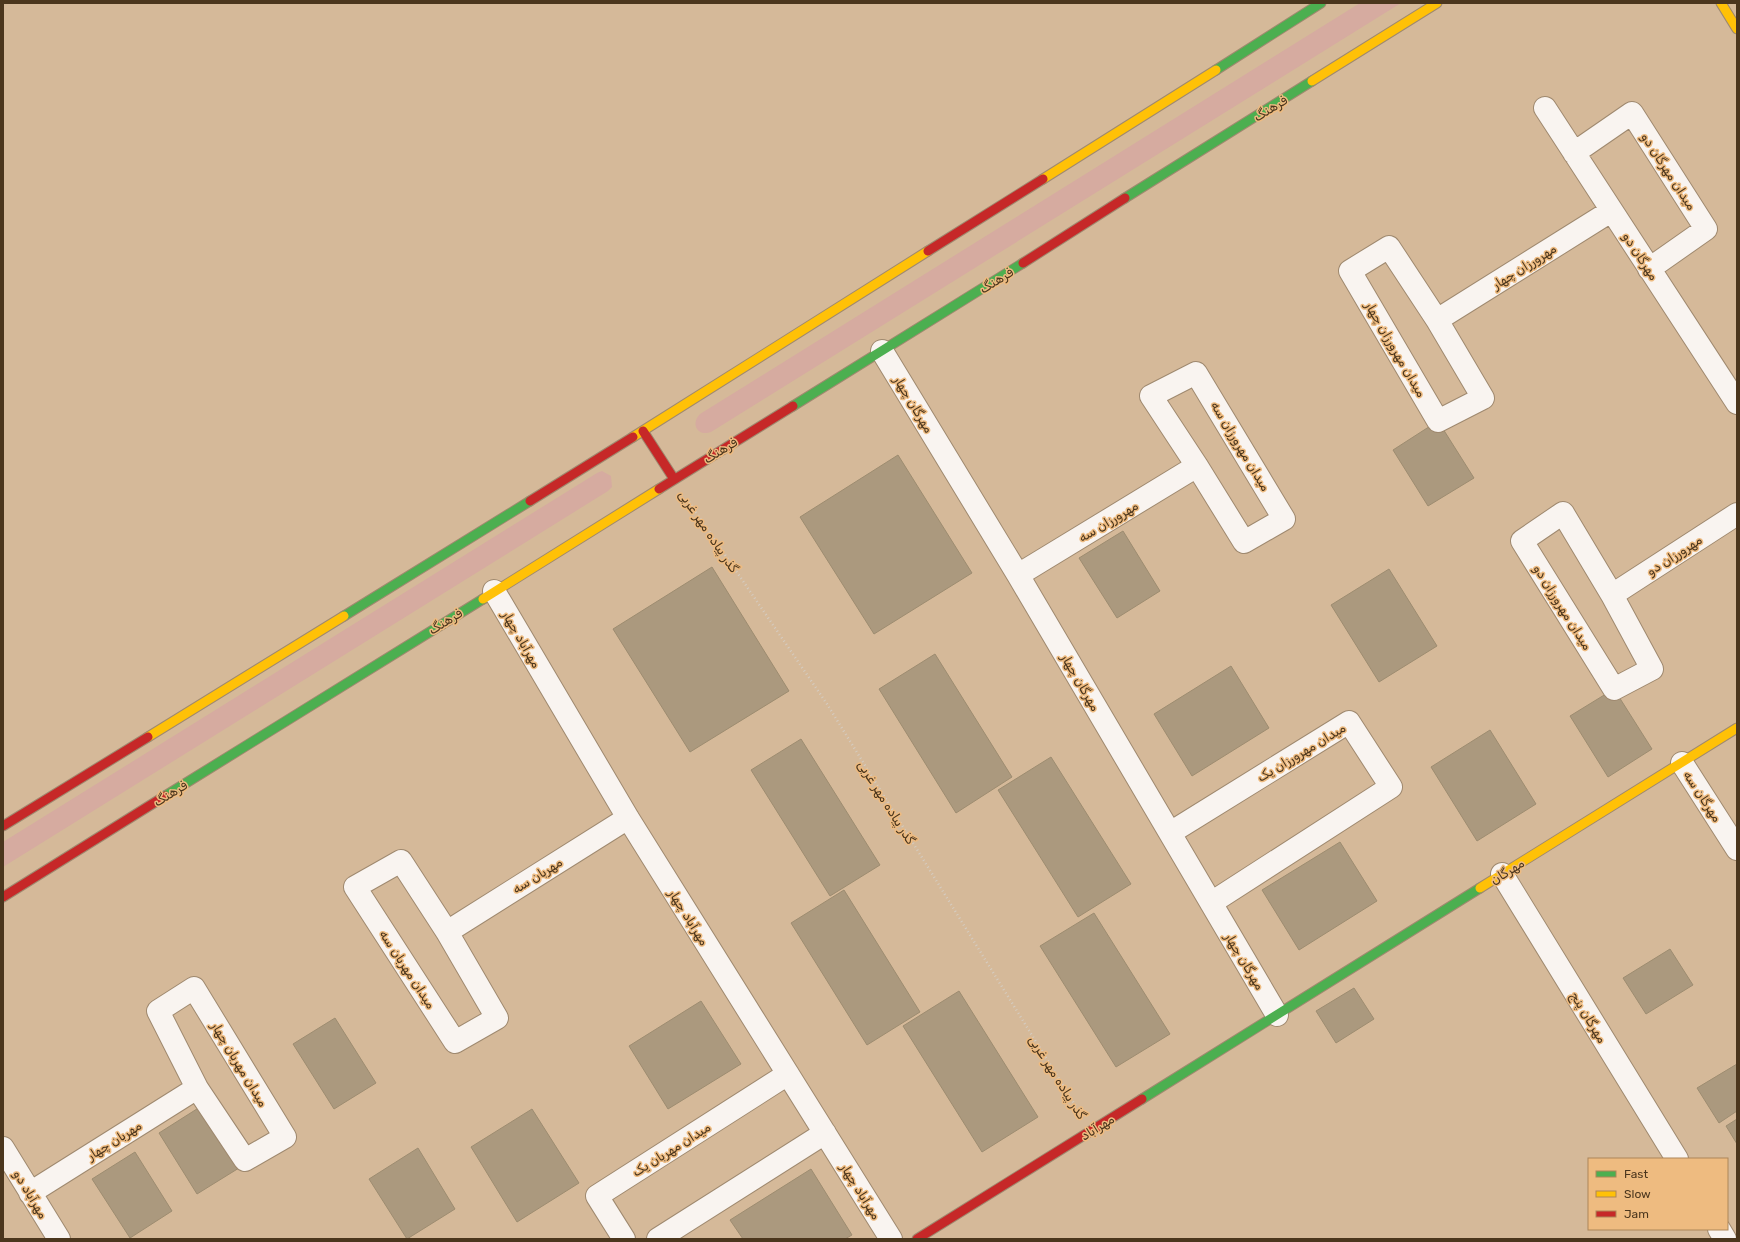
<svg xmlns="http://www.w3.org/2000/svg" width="1740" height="1242" font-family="Rubik,Vazirmatn,sans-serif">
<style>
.green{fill:#d6aba0}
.building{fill:#ab997e;stroke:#9d8c70}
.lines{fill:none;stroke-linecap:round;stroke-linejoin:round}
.street-casing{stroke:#9f896f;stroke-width:24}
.fast-casing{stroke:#9f896f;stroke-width:11}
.slow-casing{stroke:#9f896f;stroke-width:11}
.jam-casing{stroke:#9f896f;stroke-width:11}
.path{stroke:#d5ccc1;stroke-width:2.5;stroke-dasharray:1 3;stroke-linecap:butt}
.street{stroke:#f9f4f0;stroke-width:22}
.fast{stroke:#4caf50;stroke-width:9}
.slow{stroke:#ffc107;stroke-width:9}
.jam{stroke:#c62828;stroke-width:9}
.labels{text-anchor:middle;stroke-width:3;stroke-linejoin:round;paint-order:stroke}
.street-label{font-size:13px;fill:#4b361d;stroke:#eebb80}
</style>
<rect width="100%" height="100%" fill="#d5b999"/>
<!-- green -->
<path class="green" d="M1360,3H1401L711,432C698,437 690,424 700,414Z
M602,471L611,476L612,487L608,491L3,867V842L597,473Z"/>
<!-- building -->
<path class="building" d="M1438,421L1474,478L1428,506L1393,450Z
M898,455L972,573L874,634L800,517Z
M1123,531L1160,591L1117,618L1079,558Z
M712,567L789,691L690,752L613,629Z
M1389,569L1437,646L1379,682L1331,605Z
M935,654L1012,777L956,813L879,689Z
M1231,666L1269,728L1192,776L1154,714Z
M1614,689L1652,749L1608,777L1570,716Z
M1490,730L1536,804L1477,841L1431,767Z
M801,739L880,865L830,896L751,770Z
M1051,757L1131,884L1078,917L998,790Z
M1340,842L1377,901L1299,950L1262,890Z
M844,890L920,1012L867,1045L791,923Z
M1094,913L1170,1034L1116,1067L1040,946Z
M1670,949L1693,985L1646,1014L1623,978Z
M1354,988L1374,1019L1336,1043L1316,1011Z
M959,991L1038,1117L982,1152L903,1026Z
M701,1001L741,1064L668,1109L629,1046Z
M335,1018L376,1083L334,1109L293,1044Z
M1737,1064V1111L1719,1123L1697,1088Z
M200,1107L239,1168L197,1194L159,1133Z
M532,1109L579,1183L517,1222L471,1147Z
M1737,1119V1144L1726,1126Z
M418,1148L455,1209L407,1239L369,1179Z
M135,1152L172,1211L130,1238L92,1179Z
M811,1169L852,1235L845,1239H743L730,1220Z"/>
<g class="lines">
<!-- street casing -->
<g class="street-casing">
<path id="street" d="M1545,108L1737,403
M1574,153L1632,113L1706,229L1649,269
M1389,247L1437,320L1483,398L1438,421L1350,271Z
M1437,320L1611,211
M882,351L1018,575L1277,1015
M1196,373L1284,519L1244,542L1197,466L1151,396Z
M1563,513L1612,595L1652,669L1614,689L1522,541Z
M1018,575L1197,466
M494,591L628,818L891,1239
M1612,595L1737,514
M1682,763L1737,849
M1170,833L1349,722L1391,787L1211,903
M401,861L447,932L497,1018L455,1042L355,887Z
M1502,874L1677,1159
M447,932L628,818
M194,988L285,1137L245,1160L197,1088L158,1011Z
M3,1148L59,1239
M30,1193L197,1088
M1719,1229L1725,1239
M624,1239L597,1196L788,1074
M658,1239L825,1133"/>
</g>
<!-- fast casing -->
<g class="fast-casing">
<path id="fast" d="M1216,70L1321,3
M1125,198L1312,81
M793,406L1023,263
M344,616L530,501
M165,796L483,599
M1142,1099L1480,888"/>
</g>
<!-- slow casing -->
<g class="slow-casing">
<path id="slow" d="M1721,3L1737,29
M1312,81L1437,3
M1043,179L1216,70
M633,437L928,251
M483,599L659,489
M148,737L344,616
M1480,888L1737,728"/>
</g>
<!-- jam casing -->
<g class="jam-casing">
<path id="jam" d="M928,251L1043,179
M1023,263L1125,198
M643,431L674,479
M659,489L793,406
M530,501L633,437
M3,826L148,737
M3,897L165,796
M917,1239L1142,1099"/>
</g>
<!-- path -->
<path class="path" d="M689,502L827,704L1077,1108"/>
<!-- street -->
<use href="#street" class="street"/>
<!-- fast -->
<use href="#fast" class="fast"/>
<!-- slow -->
<use href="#slow" class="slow"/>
<!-- jam -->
<use href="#jam" class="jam"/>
</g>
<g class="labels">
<!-- street labels -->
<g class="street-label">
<text transform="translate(1270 108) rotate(-32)" y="5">فرهنگ</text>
<text transform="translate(1669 171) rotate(57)" y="5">میدان مهرگان دو</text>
<text transform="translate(1641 256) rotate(57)" y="5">مهرگان دو</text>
<text transform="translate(1524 266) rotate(-32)" y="5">مهرورزان چهار</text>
<text transform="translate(996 280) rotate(-32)" y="5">فرهنگ</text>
<text transform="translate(1396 349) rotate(60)" y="5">میدان مهرورزان چهار</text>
<text transform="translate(914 404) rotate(59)" y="5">مهرگان چهار</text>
<text transform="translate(1241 446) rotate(59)" y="5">میدان مهرورزان سه</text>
<text transform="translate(720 450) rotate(-32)" y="5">فرهنگ</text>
<text transform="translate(1108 521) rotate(-31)" y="5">مهرورزان سه</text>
<text transform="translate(709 531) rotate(56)" y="5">گذر پیاده مهر غربی</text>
<text transform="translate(1674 555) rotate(-33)" y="5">مهرورزان دو</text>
<text transform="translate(1563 607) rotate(58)" y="5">میدان مهرورزان دو</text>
<text transform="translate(445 621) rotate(-32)" y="5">فرهنگ</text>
<text transform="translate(522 639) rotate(60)" y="5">مهرآباد چهار</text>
<text transform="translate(1081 682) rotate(60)" y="5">مهرگان چهار</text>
<text transform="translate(1301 752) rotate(-31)" y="5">میدان مهرورزان یک</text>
<text transform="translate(170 793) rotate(-32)" y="5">فرهنگ</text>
<text transform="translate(1703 796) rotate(57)" y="5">مهرگان سه</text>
<text transform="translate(887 802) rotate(58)" y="5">گذر پیاده مهر غربی</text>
<text transform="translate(1507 871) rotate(-32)" y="5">مهرگان</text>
<text transform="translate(537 875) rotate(-32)" y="5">مهربان سه</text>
<text transform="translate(689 917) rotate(58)" y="5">مهرآباد چهار</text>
<text transform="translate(1245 961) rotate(59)" y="5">مهرگان چهار</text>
<text transform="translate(408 969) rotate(57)" y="5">میدان مهربان سه</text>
<text transform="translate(1589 1017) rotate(59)" y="5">مهرگان پنج</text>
<text transform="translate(240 1064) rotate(59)" y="5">میدان مهربان چهار</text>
<text transform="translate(1058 1077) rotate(58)" y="5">گذر پیاده مهر غربی</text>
<text transform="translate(1097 1127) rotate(-32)" y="5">مهرآباد</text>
<text transform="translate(114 1140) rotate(-32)" y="5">مهربان چهار</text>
<text transform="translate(671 1149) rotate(-32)" y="5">میدان مهربان یک</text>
<text transform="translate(861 1191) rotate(58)" y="5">مهرآباد چهار</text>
<text transform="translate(31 1194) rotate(59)" y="5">مهرآباد دو</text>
</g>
</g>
<!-- border -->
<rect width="1740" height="1242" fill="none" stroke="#4b361d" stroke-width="8"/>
<!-- legend -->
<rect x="1588" y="1158" width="140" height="72" fill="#eebb80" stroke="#ad8658"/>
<rect x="1596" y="1171" width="20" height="6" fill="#4caf50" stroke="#ad8658"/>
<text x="1624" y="1178" font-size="12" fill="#4b361d">Fast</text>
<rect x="1596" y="1191" width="20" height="6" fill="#ffc107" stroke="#ad8658"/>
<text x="1624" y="1198" font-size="12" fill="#4b361d">Slow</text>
<rect x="1596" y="1211" width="20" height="6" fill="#c62828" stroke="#ad8658"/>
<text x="1624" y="1218" font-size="12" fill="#4b361d">Jam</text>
</svg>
